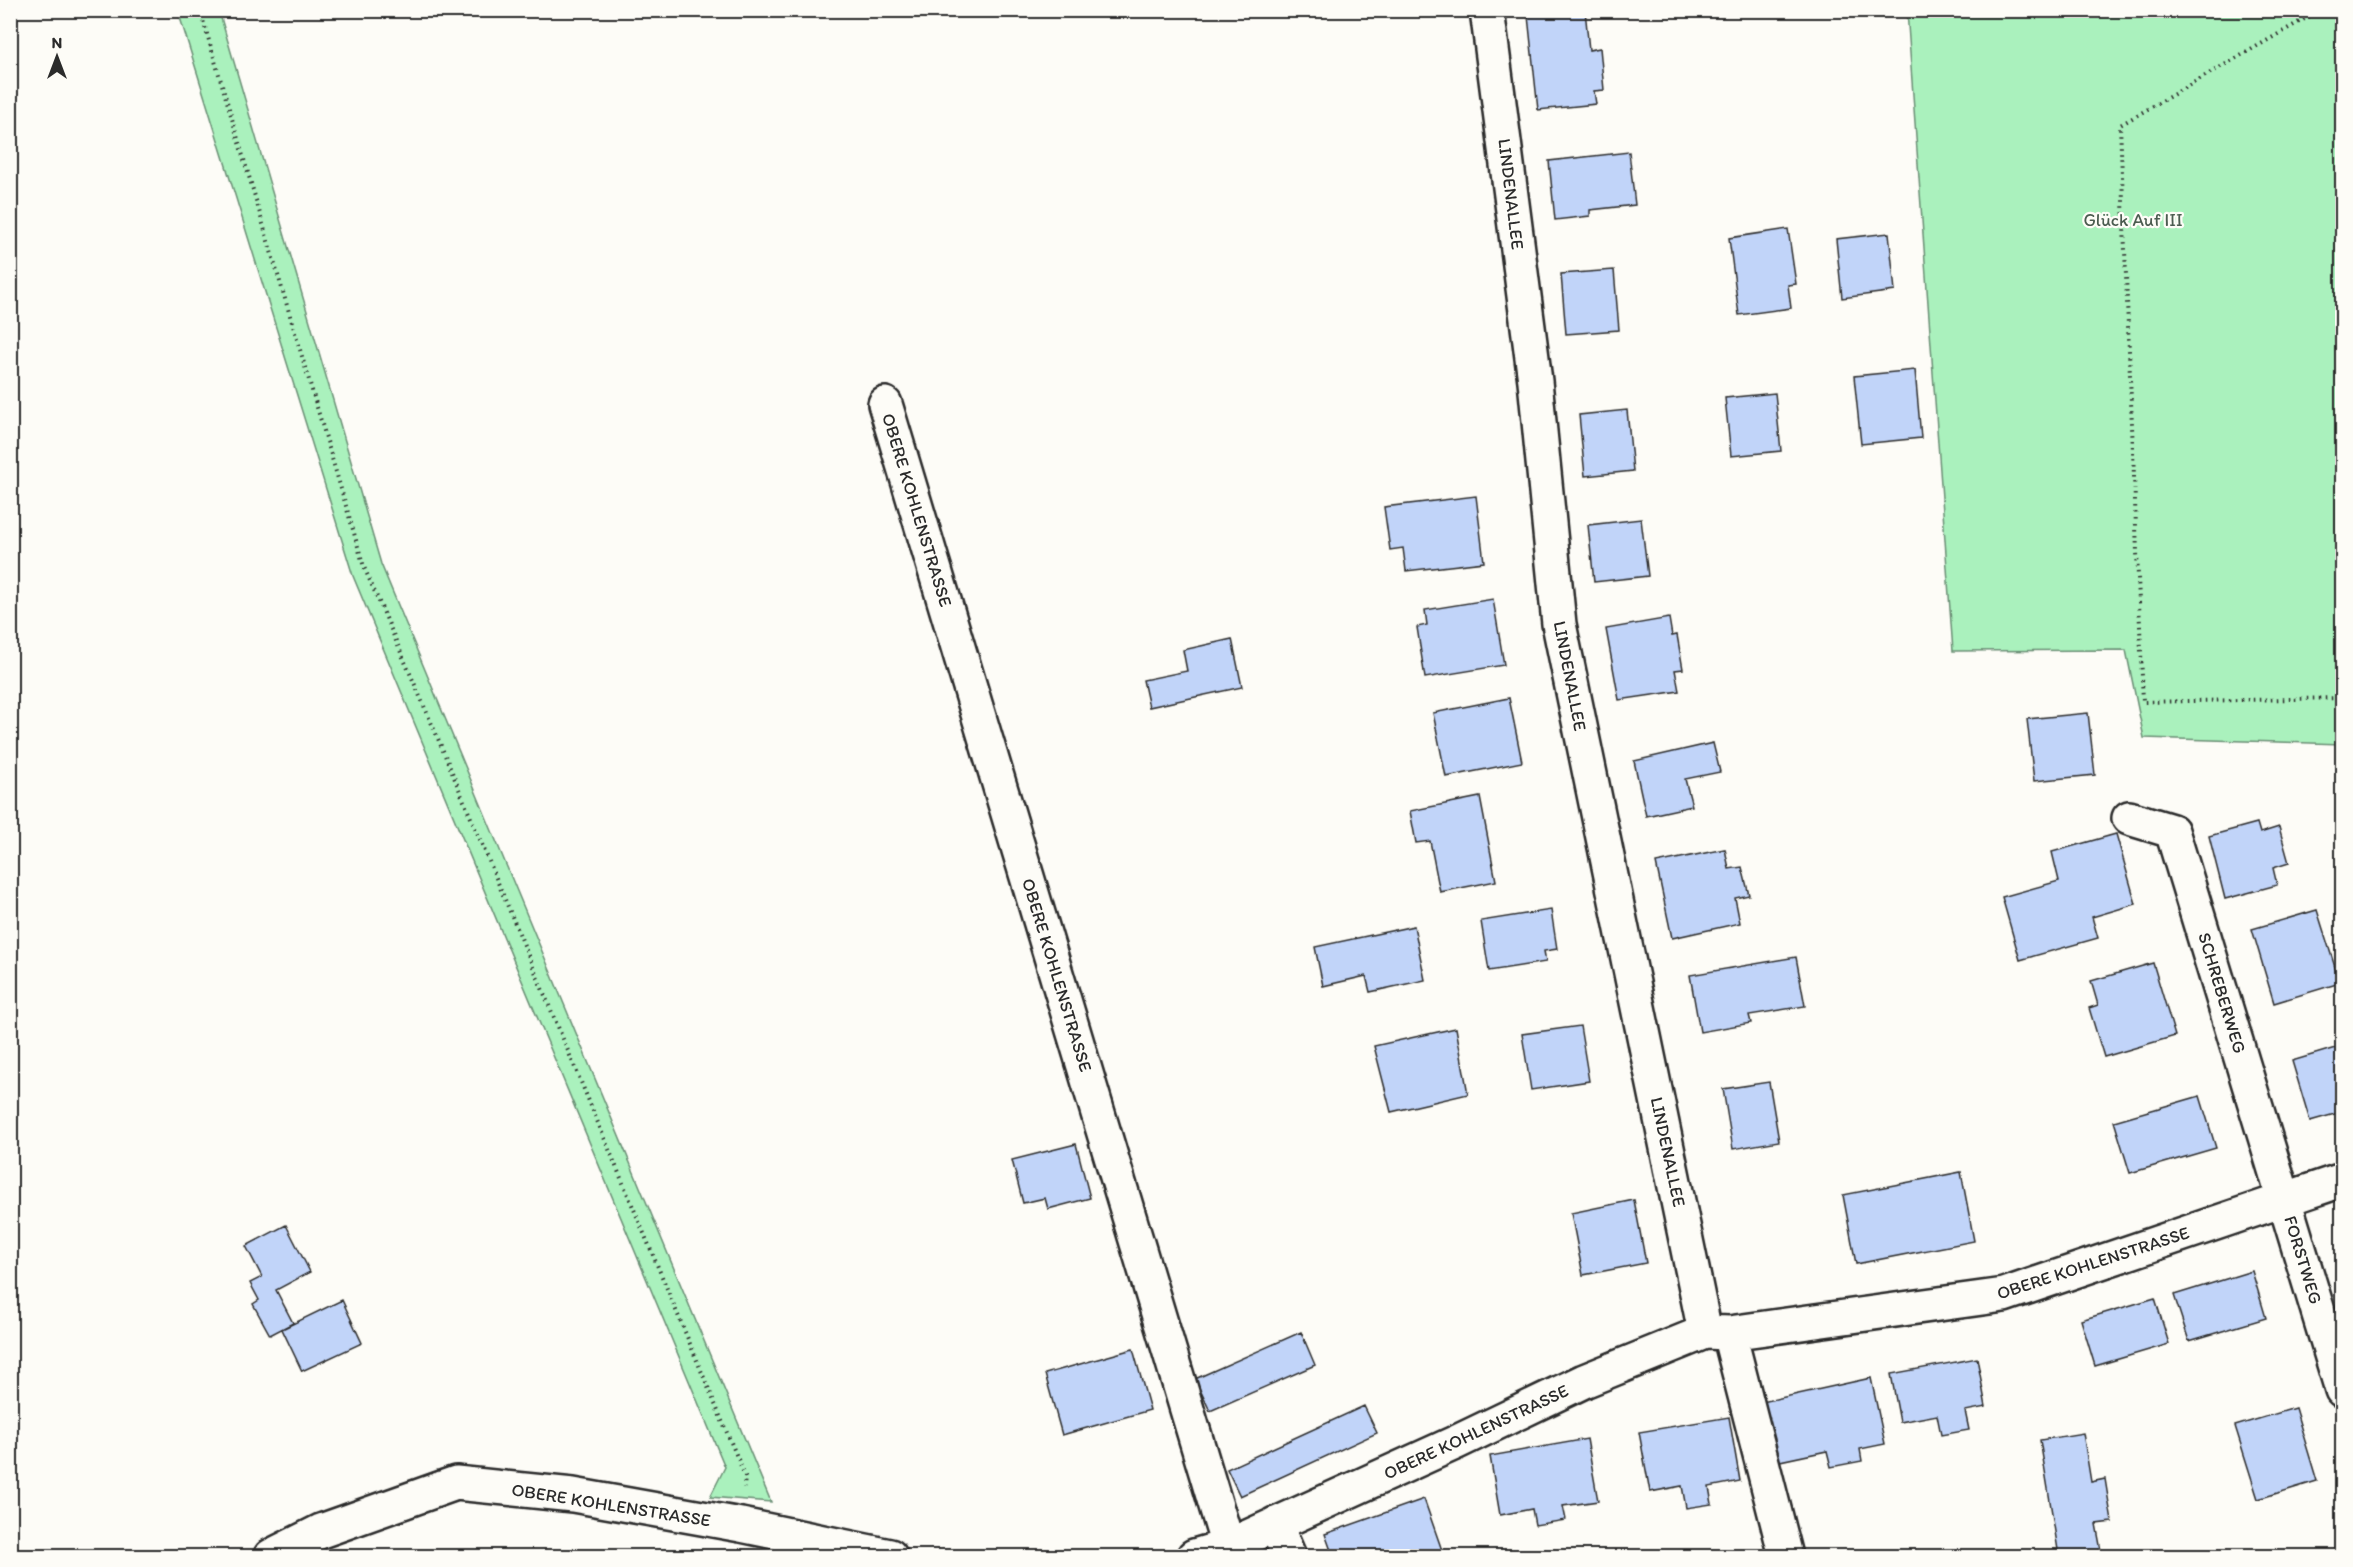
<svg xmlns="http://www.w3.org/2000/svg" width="2353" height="1567" font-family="Itim,sans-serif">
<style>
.green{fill:#aaf1bd;stroke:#6a8e74;stroke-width:1.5}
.building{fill:#c1d4f9;stroke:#2b2b2b;stroke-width:1.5}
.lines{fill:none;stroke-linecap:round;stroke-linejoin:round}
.minor-casing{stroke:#2b2b2b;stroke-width:38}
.path{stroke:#2b2b2b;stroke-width:4;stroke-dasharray:1.5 4.5;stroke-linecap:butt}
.minor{stroke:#fdfcf7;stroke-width:33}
.labels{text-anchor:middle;stroke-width:4.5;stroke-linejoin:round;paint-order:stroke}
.street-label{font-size:18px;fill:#2b2b2b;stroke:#fdfcf7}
.park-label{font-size:18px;fill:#4b5c50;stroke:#fdfcf7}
</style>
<rect width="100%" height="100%" fill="#fdfcf7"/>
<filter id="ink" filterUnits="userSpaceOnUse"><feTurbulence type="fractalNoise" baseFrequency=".0167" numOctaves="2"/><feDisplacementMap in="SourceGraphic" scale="12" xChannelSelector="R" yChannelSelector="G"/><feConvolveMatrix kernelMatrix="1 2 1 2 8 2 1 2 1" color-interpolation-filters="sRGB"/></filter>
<g filter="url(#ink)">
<!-- green -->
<path class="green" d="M178,11H219L381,564L771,1502L710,1497L725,1467L353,576Z
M1907,11H2342V744L2144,738L2126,650L1953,651Z"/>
<!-- building -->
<path class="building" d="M1585,10L1589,50L1600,48L1604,90L1594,91L1596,104L1538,110L1528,16Z
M1629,152L1635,205L1590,210V216L1555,220L1549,161Z
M1788,229L1796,284L1788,285L1791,308L1739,315L1729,238Z
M1889,233L1895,291L1842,298L1836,239Z
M1614,270L1619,330L1566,334L1561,274Z
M1915,370L1921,438L1861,444L1854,376Z
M1775,393L1781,451L1731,456L1725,398Z
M1627,410L1633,471L1585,476L1579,415Z
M1476,496L1484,562L1406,571L1403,548L1390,550L1384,507Z
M1641,519L1648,576L1594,582L1588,525Z
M1493,599L1504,665L1425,678L1417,627L1427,625L1425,610Z
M1669,618L1672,636L1677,635L1683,669L1675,670L1679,691L1619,700L1606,629Z
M1232,639L1242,687L1149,707L1143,680L1187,671L1183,650Z
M1509,698L1522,762L1446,777L1433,713Z
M2088,713L2095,775L2034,781L2027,719Z
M1713,743L1720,772L1685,779L1692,806L1646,816L1634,761Z
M1480,797L1496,881L1440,892L1430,841L1416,843L1410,811Z
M2257,823L2260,833L2279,827L2289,863L2273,868L2277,885L2225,899L2209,836Z
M2116,834L2136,904L2092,917L2098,938L2020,960L2002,897L2059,881L2052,852Z
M1725,849L1729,869L1742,867L1749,895L1735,898L1740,923L1672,938L1656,863Z
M1551,910L1557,949L1544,951L1546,962L1489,971L1481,921Z
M2317,910L2340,983L2274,1003L2252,929Z
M1414,926L1425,980L1370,992L1366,976L1323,986L1315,947Z
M1796,957L1805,1006L1749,1015L1751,1023L1700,1032L1690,975Z
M2153,963L2175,1036L2104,1057L2089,1008L2098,1005L2091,981Z
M1580,1026L1589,1081L1531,1090L1522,1034Z
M1456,1028L1468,1094L1391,1112L1374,1046Z
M2342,1046V1112L2310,1121L2292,1061Z
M1769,1082L1779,1141L1733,1149L1723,1089Z
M2200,1096L2216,1148L2130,1173L2114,1121Z
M1076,1144L1090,1198L1048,1209L1045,1198L1023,1203L1012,1160Z
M1961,1172L1974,1241L1856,1264L1843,1195Z
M1634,1200L1646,1263L1583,1275L1571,1213Z
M286,1225L310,1272L276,1290L293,1323L270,1335L253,1304L259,1300L250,1283L262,1277L246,1246Z
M2252,1271L2266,1318L2189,1341L2174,1295Z
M2155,1298L2169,1344L2095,1366L2081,1320Z
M342,1300L362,1343L302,1371L282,1329Z
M1301,1332L1315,1365L1210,1411L1195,1379Z
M1133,1349L1150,1410L1062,1435L1045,1374Z
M1977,1358L1986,1407L1965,1411L1969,1430L1941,1435L1937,1415L1900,1422L1891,1374Z
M1871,1378L1885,1444L1860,1449L1862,1461L1831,1467L1827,1451L1775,1462L1762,1402Z
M1364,1406L1377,1433L1240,1496L1227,1469Z
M2295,1408L2317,1481L2258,1499L2235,1426Z
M1729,1417L1740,1481L1709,1487L1712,1504L1686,1508L1682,1486L1650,1492L1639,1432Z
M2083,1433L2091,1482L2105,1479L2112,1522L2096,1524L2102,1556H2059L2040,1440Z
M1587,1439L1598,1501L1563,1506L1566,1520L1535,1525L1532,1509L1500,1515L1490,1456Z
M1424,1499L1444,1556H1333L1325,1534Z"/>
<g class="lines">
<!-- minor casing -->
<g class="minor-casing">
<path id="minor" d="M1487,10L1535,381L1559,624L1705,1332
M885,404L1228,1546
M2129,818L2172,831L2342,1390
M1729,1333L1786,1556
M1275,1524L1289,1556
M271,1556L321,1531L456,1483L573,1495L741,1525L890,1556
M1194,1556L1228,1546L1457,1442L1584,1381L1705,1332L1729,1333L2004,1295L2342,1180"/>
</g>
<!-- path -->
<path class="path" d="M200,10L364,567L434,729L745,1476L744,1488
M2320,10L2120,125L2143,702L2342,698"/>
<!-- minor -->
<use href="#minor" class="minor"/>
</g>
</g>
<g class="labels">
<!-- street labels -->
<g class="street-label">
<text transform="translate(1511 194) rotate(83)" y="6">LINDENALLEE</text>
<text transform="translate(917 510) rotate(73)" y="6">OBERE KOHLENSTRASSE</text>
<text transform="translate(1570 676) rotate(79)" y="6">LINDENALLEE</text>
<text transform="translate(1057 975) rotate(73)" y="6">OBERE KOHLENSTRASSE</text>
<text transform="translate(2222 993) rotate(73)" y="6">SCHREBERWEG</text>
<text transform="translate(1668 1152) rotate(78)" y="6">LINDENALLEE</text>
<text transform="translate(2303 1260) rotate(73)" y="6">FORSTWEG</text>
<text transform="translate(2093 1263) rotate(-18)" y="6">OBERE KOHLENSTRASSE</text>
<text transform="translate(1476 1432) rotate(-25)" y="6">OBERE KOHLENSTRASSE</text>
<text transform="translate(611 1505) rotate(9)" y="6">OBERE KOHLENSTRASSE</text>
</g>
<!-- park labels -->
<g class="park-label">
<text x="2133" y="226">Glück Auf III</text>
</g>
</g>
<!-- margin -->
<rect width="2353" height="1567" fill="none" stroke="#fdfcf7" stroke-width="36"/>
<rect x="18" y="18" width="2317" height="1531" fill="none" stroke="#2b2b2b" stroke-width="2" filter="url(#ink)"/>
<!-- north arrow -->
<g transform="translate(57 57)" stroke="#fdfcf7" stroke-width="4.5" paint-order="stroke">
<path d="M0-4.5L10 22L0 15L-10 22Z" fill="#2b2b2b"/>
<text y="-9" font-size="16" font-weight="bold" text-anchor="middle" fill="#2b2b2b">N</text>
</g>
</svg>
